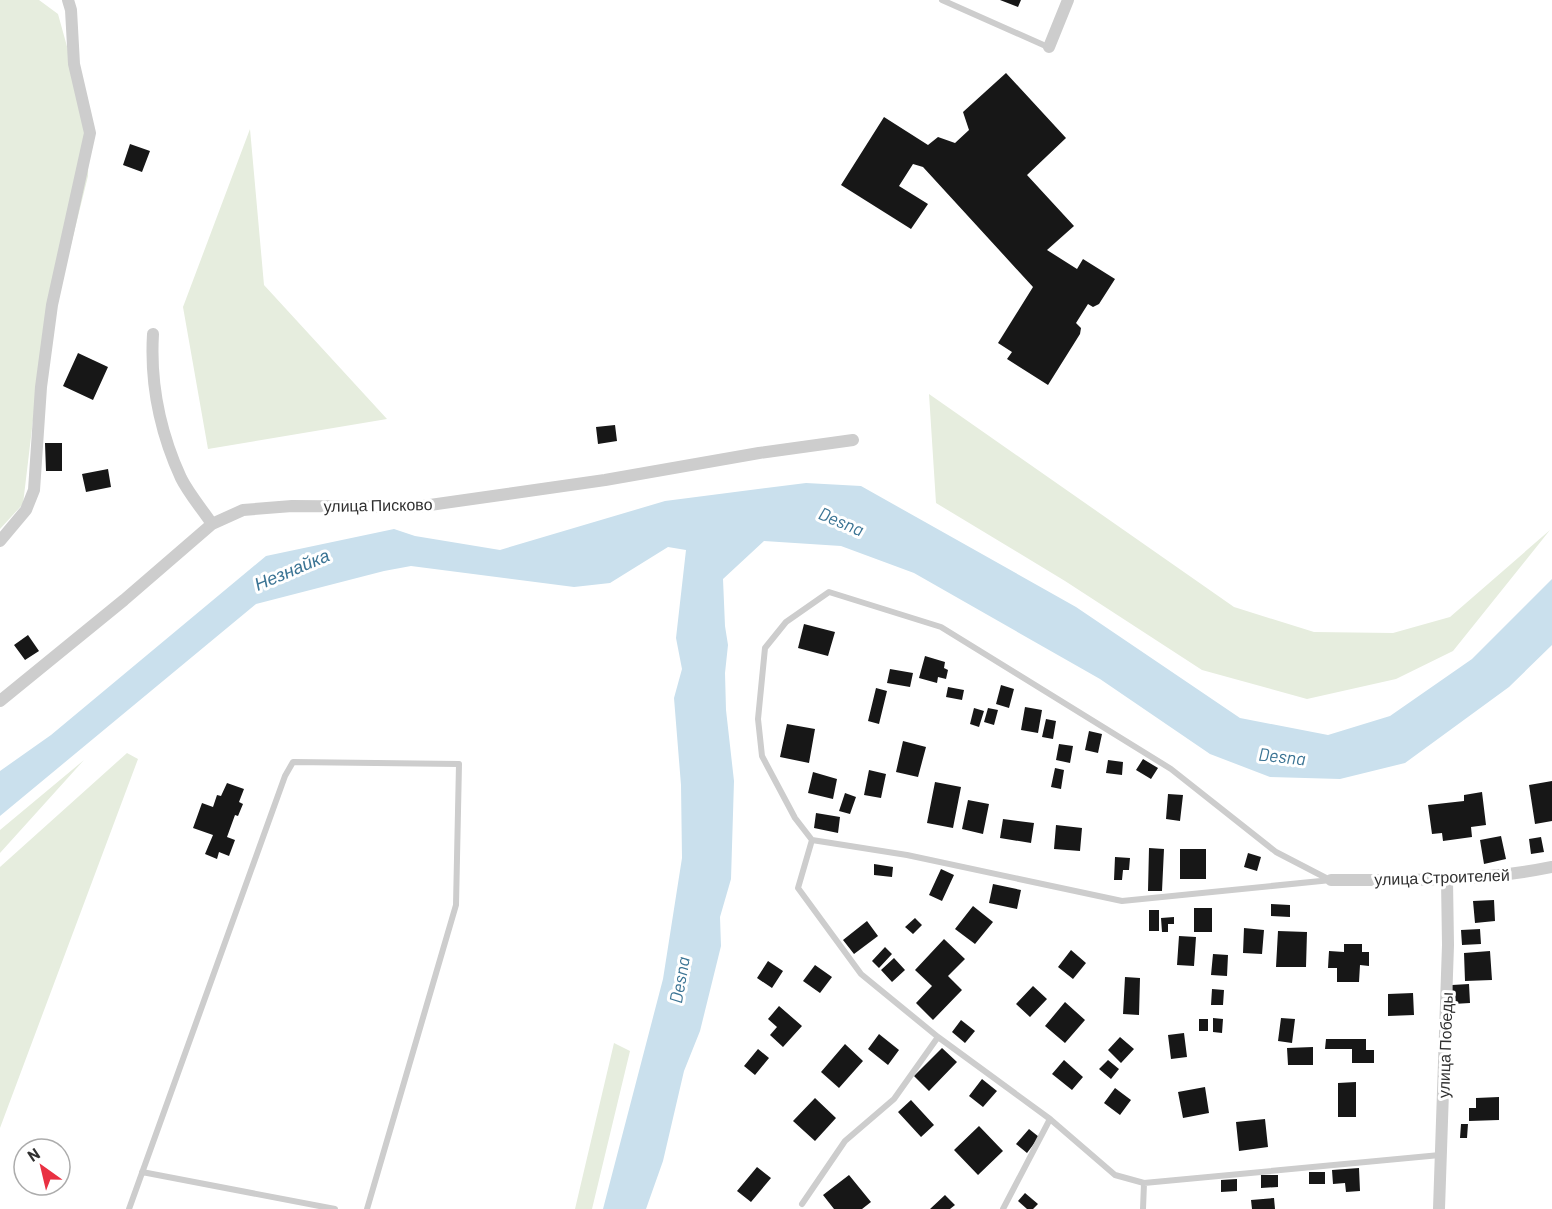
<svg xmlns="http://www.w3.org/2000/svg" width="1552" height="1209" font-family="Barlow,sans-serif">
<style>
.green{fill:#e6edde}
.water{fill:#cae0ed}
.building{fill:#171717}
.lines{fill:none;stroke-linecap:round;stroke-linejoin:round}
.lane{stroke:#cdcdcd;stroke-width:6}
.street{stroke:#cdcdcd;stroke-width:12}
.labels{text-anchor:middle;stroke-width:6;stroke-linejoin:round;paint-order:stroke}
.street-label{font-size:16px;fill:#303030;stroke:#fff}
.water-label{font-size:18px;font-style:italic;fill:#3b7494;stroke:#fff}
</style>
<rect width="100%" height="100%" fill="#fff"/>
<!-- green -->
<path class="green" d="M0,0H39L58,14L89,126L88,176L38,378L23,504L0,529Z
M250,129L264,285L387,419L208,449L183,307Z
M929,394L1234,607L1314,632L1393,633L1450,617L1550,530L1453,651L1396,679L1307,699L1202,670L1065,581L936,503Z
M127,753L138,759L0,1128V867Z
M84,760L0,853V830Z
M614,1043L630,1051L592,1209H575Z"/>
<!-- water -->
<path class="water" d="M806,483L861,486L1076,607L1240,718L1328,735L1390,716L1472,659L1552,579V645L1509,687L1405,763L1340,779L1270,777L1210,754L1100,679L914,573L841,546L764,541L723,579L725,626L728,645L725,673L726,710L734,781L731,879L720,917L721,946L700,1031L684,1071L663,1161L646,1209H603L663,979L682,858L681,785L674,698L682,669L676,638L686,550L668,547L610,583L574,587L411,566L384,571L256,604L0,816V771L51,735L266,556L394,529L415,536L500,550L665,501Z"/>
<!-- building -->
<path class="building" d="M1000,0H1021L1018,7Z
M1006,73L1066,138L1027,175L1074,226L1047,250L1077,269L1083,259L1115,279L1099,304L1093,307L1088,304L1076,323L1081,328L1080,334L1048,385L1007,359L1012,352L998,343L1033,287L923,167L913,164L899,186L928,204L911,229L841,185L884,117L928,145L938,137L955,143L969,130L963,112Z
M130,144L150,151L142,172L123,165Z
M78,353L108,367L93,400L63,386Z
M615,425L617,441L598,444L596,427Z
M45,443H62V471H46Z
M108,469L111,487L86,492L82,474Z
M804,624L835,632L828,656L798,648Z
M28,635L39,651L25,660L14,645Z
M925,656L945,662L944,668L948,670L946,679L938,677L937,683L919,678Z
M890,669L913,673L910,687L887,683Z
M1001,685L1014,689L1009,708L996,704Z
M948,687L964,690L962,700L946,697Z
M876,688L887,691L879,724L868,721Z
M1025,707L1042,710L1038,733L1021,730Z
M974,708L984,711L979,727L970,724Z
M988,708L998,710L994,725L984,722Z
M1046,719L1056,721L1053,739L1042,737Z
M787,724L815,729L809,763L780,757Z
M1089,731L1102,734L1098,753L1085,750Z
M903,741L926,747L918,777L896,772Z
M1059,744L1073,746L1070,763L1056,760Z
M1143,759L1158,768L1151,779L1136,770Z
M1108,760L1123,762L1122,775L1106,773Z
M1055,768L1064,770L1061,789L1051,787Z
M869,770L886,774L881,798L864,795Z
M813,772L837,779L833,799L808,793Z
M1552,781V821L1535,824L1529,785Z
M935,782L961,787L953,828L927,823Z
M227,783L244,789L239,802L243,804L238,816L235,815L227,837L235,840L229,856L219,852L217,859L205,854L213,835L193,828L202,803L213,807L217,795L221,796Z
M1482,792L1486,825L1471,827L1472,837L1443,841L1442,833L1432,834L1428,805L1464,801V795Z
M845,793L856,797L850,814L839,811Z
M1168,794L1183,795L1180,821L1166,819Z
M968,800L989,804L983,834L962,829Z
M816,813L840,817L838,833L814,828Z
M1003,819L1034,823L1031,843L1000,838Z
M1056,825L1082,828L1080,851L1054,849Z
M1501,836L1506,859L1484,864L1480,840Z
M1541,837L1544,852L1531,854L1529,839Z
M1149,848L1164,849L1162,891H1148Z
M1180,849H1206V879H1180Z
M1248,853L1261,857L1257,871L1244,867Z
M1115,857L1130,858L1129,870H1123L1122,880H1114Z
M874,864L893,867L892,877L874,875Z
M941,869L954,875L942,901L929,895Z
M993,884L1021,890L1017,909L989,903Z
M1494,900L1495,921L1475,923L1473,901Z
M1271,904L1290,905V917L1271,916Z
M973,906L993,922L975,944L955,929Z
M1194,908H1212V932H1194Z
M1149,910H1159V931H1149Z
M1174,917V924H1168V932H1162L1161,918Z
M915,918L922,925L913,934L905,927Z
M867,921L878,936L854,954L843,940Z
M1244,928L1264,930L1262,954L1243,953Z
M1480,929L1481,944L1462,945L1461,930Z
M1278,931L1307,932L1306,967H1276Z
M1179,936L1196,937L1194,966L1177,965Z
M944,939L965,959L948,976L962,990L933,1020L916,1003L932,986L915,970Z
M1344,944H1362V952H1369V966L1360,965L1359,982H1337V968H1328L1329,951L1344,952Z
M885,947L892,954L879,968L872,961Z
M1071,950L1086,963L1073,979L1058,967Z
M1490,951L1492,980L1465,981L1464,953Z
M1213,954L1228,955L1227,976L1211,975Z
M894,958L905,970L892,982L881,970Z
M768,961L783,971L772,988L757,978Z
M815,965L832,977L820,993L803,981Z
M1125,977L1140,978L1139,1015L1123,1014Z
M1469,984L1470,1003L1453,1004L1452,985Z
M1033,986L1047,999L1030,1017L1016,1004Z
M1212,989L1224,990L1223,1005H1211Z
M1413,993L1414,1015L1388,1016V994Z
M1065,1002L1085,1020L1065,1043L1045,1026Z
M779,1006L802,1026L783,1047L770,1035L777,1027L768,1019Z
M1213,1018L1223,1019L1222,1033L1213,1032Z
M1281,1018L1295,1019L1292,1043L1278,1041Z
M1199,1019H1208V1031H1199Z
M961,1020L975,1031L965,1043L952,1032Z
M1184,1033L1187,1057L1171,1059L1168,1035Z
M879,1034L899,1050L888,1065L868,1049Z
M1120,1037L1134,1049L1121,1063L1108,1050Z
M1326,1039H1366V1050H1374V1063H1352V1049H1325Z
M845,1044L863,1061L839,1088L821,1072Z
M1313,1047V1065H1288L1287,1048Z
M942,1048L957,1062L929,1091L914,1076Z
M758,1049L769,1058L755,1075L744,1066Z
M1064,1060L1083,1077L1072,1090L1052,1074Z
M1108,1060L1119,1069L1111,1079L1099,1069Z
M982,1079L997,1091L983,1107L969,1096Z
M1356,1082V1117H1338V1083Z
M1205,1087L1209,1113L1183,1118L1178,1092Z
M1115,1088L1131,1100L1120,1115L1104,1103Z
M1499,1097V1120L1469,1121V1108H1476V1098Z
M815,1098L836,1118L815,1141L793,1121Z
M911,1100L934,1125L921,1137L898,1112Z
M1265,1119L1268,1147L1239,1151L1236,1122Z
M1461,1124H1468L1467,1138H1460Z
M979,1126L1003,1151L978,1175L954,1150Z
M1029,1129L1039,1137L1027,1153L1016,1144Z
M757,1167L771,1178L751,1202L737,1191Z
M1359,1168L1360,1191L1346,1192L1345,1183L1333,1184L1332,1170Z
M1309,1172H1325V1184H1309Z
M849,1175L871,1202L862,1209H834L823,1195Z
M1261,1175H1278V1187L1261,1188Z
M1237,1179V1191L1221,1192V1180Z
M1025,1193L1038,1204L1033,1209H1027L1018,1201Z
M945,1195L955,1205L950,1209H930Z
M1274,1198L1275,1209H1252L1251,1200Z"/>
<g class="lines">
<!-- lane -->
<path class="lane" d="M942,0L1048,47
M812,840L795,818L762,756L758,719L765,648L786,622L829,592L941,627L1171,769L1276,852L1330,880
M1331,880L1122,901L907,855L812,840L798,888L861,974L938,1037L1050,1119L1115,1175L1144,1183L1440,1155
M142,1172L335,1209
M802,1204L845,1141L894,1099L938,1037
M129,1209L285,776L293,762L459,764L456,905L367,1209
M1003,1209L1050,1119
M1143,1209L1144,1183"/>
<!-- street -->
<path class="street" d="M1049,47L1068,0
M153,334C150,384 160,432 181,478C189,494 202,509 212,524
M0,541L26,510L34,490L41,387L52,305L90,133L74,64L71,10L68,0
M0,701L124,600L212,524L243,510L292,506L416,507L605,480L759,453L853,440
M1331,880C1405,880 1479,882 1552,867
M1439,1209L1448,945L1447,880"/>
</g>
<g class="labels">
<!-- street labels -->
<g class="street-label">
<text transform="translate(378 505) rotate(-1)" y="6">улица Писково</text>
<text transform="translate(1442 877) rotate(-2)" y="6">улица Строителей</text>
<text transform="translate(1445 1045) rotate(-88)" y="6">улица Победы</text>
</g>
<!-- water labels -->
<g class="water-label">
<text transform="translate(841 522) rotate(23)" y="6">Desna</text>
<text transform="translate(292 570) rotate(-23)" y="6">Незнайка</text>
<text transform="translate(1282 757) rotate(6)" y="6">Desna</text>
<text transform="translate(680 980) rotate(-80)" y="6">Desna</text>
</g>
</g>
<!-- north arrow -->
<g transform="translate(42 1167) rotate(326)"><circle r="28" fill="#ffffff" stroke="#acacac" stroke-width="1.5"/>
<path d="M0-4.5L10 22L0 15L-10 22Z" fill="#e93042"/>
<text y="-9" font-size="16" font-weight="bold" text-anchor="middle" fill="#303030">N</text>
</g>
</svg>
